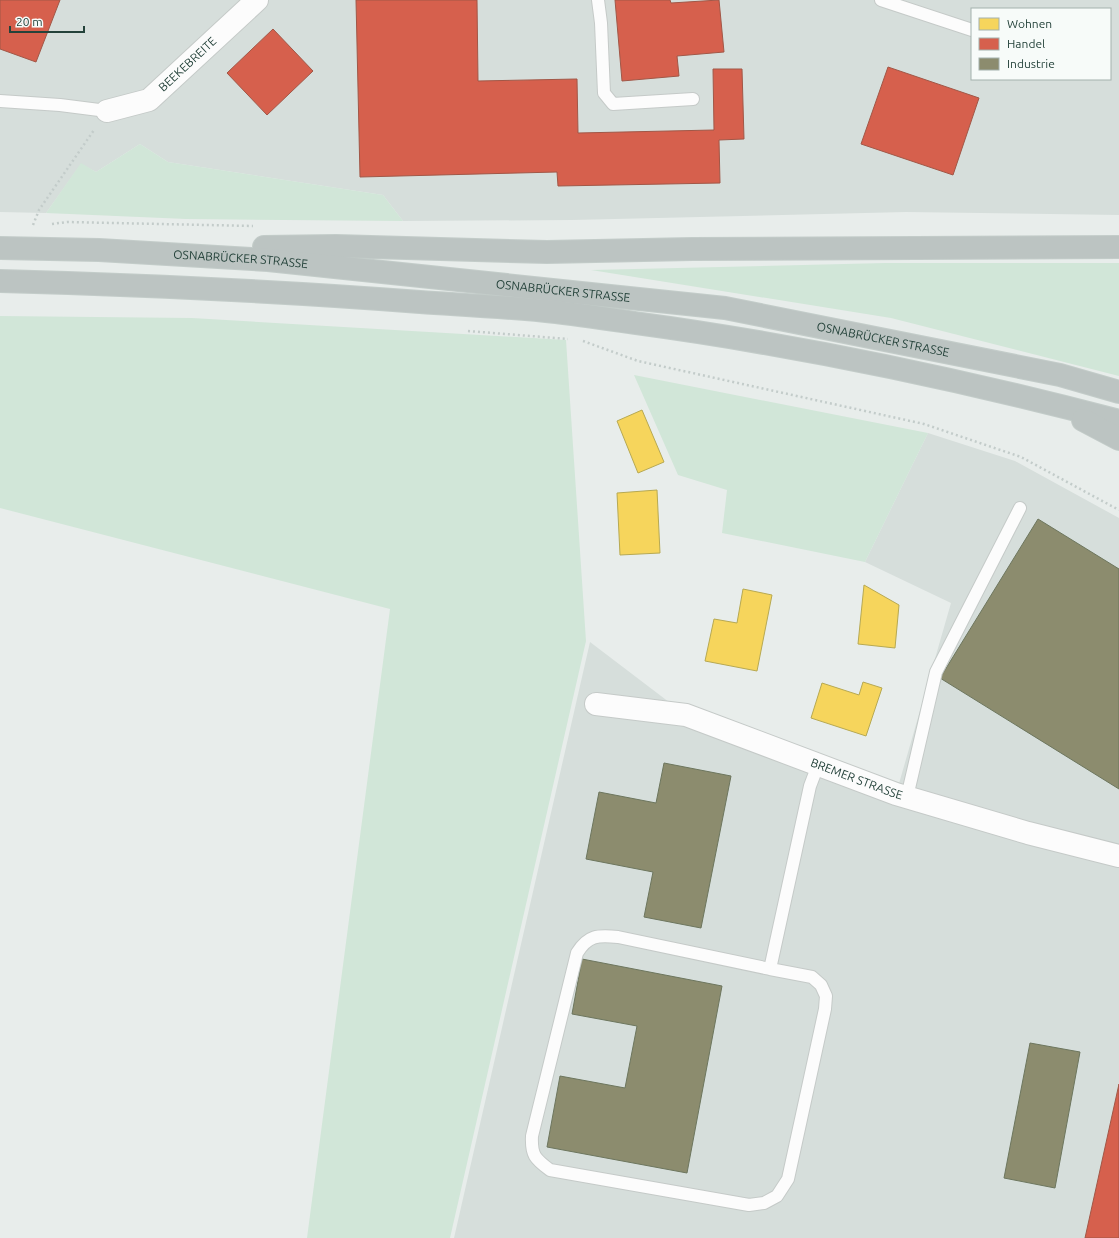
<svg xmlns="http://www.w3.org/2000/svg" width="1119" height="1238" font-family="Ubuntu,sans-serif">
<style>
.built{fill:#d6dedb;fill-rule:evenodd}
.green{fill:#d1e6d8}
.homes{fill:#f6d55c;stroke:#b7a952}
.shops{fill:#d6604d;stroke:#a15747}
.industry{fill:#8c8c6e;stroke:#6d765e}
.lines{fill:none;stroke-linecap:round;stroke-linejoin:round}
.lane-casing{stroke:#c5cac8;stroke-width:14}
.street-casing{stroke:#c5cac8;stroke-width:24}
.highway-casing{stroke:#c3ccc9;stroke-width:24}
.path{stroke:#c3ccca;stroke-width:2.5;stroke-dasharray:2 3;stroke-linecap:butt}
.lane{stroke:#fcfcfc;stroke-width:12}
.street{stroke:#fcfcfc;stroke-width:22}
.highway{stroke:#bcc4c2;stroke-width:22}
.labels{text-anchor:middle;stroke-width:4;stroke-linejoin:round;paint-order:stroke}
.street-label{font-size:12px;fill:#24423a;stroke:#f7fbf9}
</style>
<rect width="100%" height="100%" fill="#e8edeb"/>
<!-- built -->
<path class="built" d="M0,0H1119V215L906,212L572,220L403,221L383,195L168,162L140,144L96,172L81,164L46,213L0,212ZM972,9H1110V79H972Z
M928,433L1015,461L1119,518V1238H454L590,642L686,715L896,794L951,603L865,562Z"/>
<!-- green -->
<path class="green" d="M140,144L168,162L383,195L403,221L186,219L46,213L81,163L96,172Z
M885,263H1119V376L891,318L591,270Z
M0,316L192,318L566,340L586,641L450,1238H307L390,609L0,508Z
M634,375L928,433L865,562L722,533L727,490L678,475Z"/>
<!-- homes -->
<path class="homes" d="M642,410L664,462L638,473L617,421Z
M657,490L660,553L620,555L617,493Z
M864,585L899,605L895,648L858,644Z
M743,589L772,595L757,671L705,661L714,619L737,623Z
M863,682L882,688L866,736L811,718L822,683L859,695Z"/>
<!-- shops -->
<path class="shops" d="M0,0H60L36,62L0,49Z
M356,0H477L478,81L577,79L578,133L714,130L713,69H742L744,139L719,140L720,183L558,186L557,172L360,177Z
M615,0H670L671,3L719,0L724,52L677,56L679,76L622,81Z
M273,29L313,71L267,115L227,73Z
M888,67L979,98L953,175L861,144Z
M1119,1084V1238H1085Z"/>
<!-- industry -->
<path class="industry" d="M1038,519L1119,569V789L940,678Z
M664,763L731,776L701,928L644,917L653,872L586,859L599,792L656,803Z
M582,959L722,986L687,1173L547,1147L560,1076L625,1088L637,1026L572,1014Z
M1030,1043L1080,1052L1055,1188L1004,1178Z"/>
<g class="lines">
<!-- lane casing -->
<g class="lane-casing">
<path id="lane" d="M598,0L601,23L604,93L613,104L693,99
M881,0L972,30
M0,101L60,105L107,111
M907,797L936,672L1020,508
M770,969L812,977L821,985L826,996L825,1009L788,1179L777,1196L764,1203L749,1205L550,1170C535,1159 531,1155 532,1136L577,953C588,935 598,935 618,937L770,969L810,786L818,765"/>
</g>
<!-- street casing -->
<g class="street-casing">
<g id="street">
<path id="s1" d="M107,111L149,100L257,0"/>
<path id="s2" d="M596,704L686,715L896,794L1028,833L1119,856"/>
</g>
</g>
<!-- highway casing -->
<g class="highway-casing">
<g id="highway">
<path d="M264,247L336,246L547,252L692,249L1119,247"/>
<path id="s3" d="M0,248L99,250L268,260L725,308L1060,375L1119,392"/>
<path d="M0,281C140,285 280,291 420,302C465,305 511,307 556,312C582,315 609,319 635,323C798,345 959,379 1119,421"/>
<path d="M1083,420L1119,439"/>
</g>
</g>
<!-- path -->
<path class="path" d="M52,224L67,222L253,226
M33,225L39,210L94,130
M468,331L568,339
M583,341L638,361L924,424L1021,457L1119,510"/>
<!-- lane -->
<use href="#lane" class="lane"/>
<!-- street -->
<use href="#street" class="street"/>
<!-- highway -->
<use href="#highway" class="highway"/>
</g>
<g class="labels">
<!-- street labels -->
<g class="street-label">
<text dy="4" stroke="none"><textPath href="#s1" startOffset="96">BEEKEBREITE</textPath></text>
<text dy="4" stroke="none"><textPath href="#s3" startOffset="241">OSNABRÜCKER STRASSE</textPath></text>
<text dy="4" stroke="none"><textPath href="#s3" startOffset="565">OSNABRÜCKER STRASSE</textPath></text>
<text dy="4" stroke="none"><textPath href="#s3" startOffset="889">OSNABRÜCKER STRASSE</textPath></text>
<text dy="4" stroke="none"><textPath href="#s2" startOffset="273">BREMER STRASSE</textPath></text>
</g>
</g>
<!-- legend -->
<rect x="971" y="8" width="140" height="72" fill="#f7fbf9" stroke="#a3b1ad"/>
<rect x="979" y="18" width="20" height="12" fill="#f6d55c" stroke="#a3b1ad"/>
<text x="1007" y="28" font-size="12" fill="#24423a">Wohnen</text>
<rect x="979" y="38" width="20" height="12" fill="#d6604d" stroke="#a3b1ad"/>
<text x="1007" y="48" font-size="12" fill="#24423a">Handel</text>
<rect x="979" y="58" width="20" height="12" fill="#8c8c6e" stroke="#a3b1ad"/>
<text x="1007" y="68" font-size="12" fill="#24423a">Industrie</text>
<!-- scale -->
<path d="M10 26v6h74v-6" fill="none" stroke="#24423a" stroke-width="2"/>
<text x="16" y="26" font-size="12" fill="#24423a" stroke="#f7fbf9" stroke-width="3" paint-order="stroke">20 m</text>
</svg>
